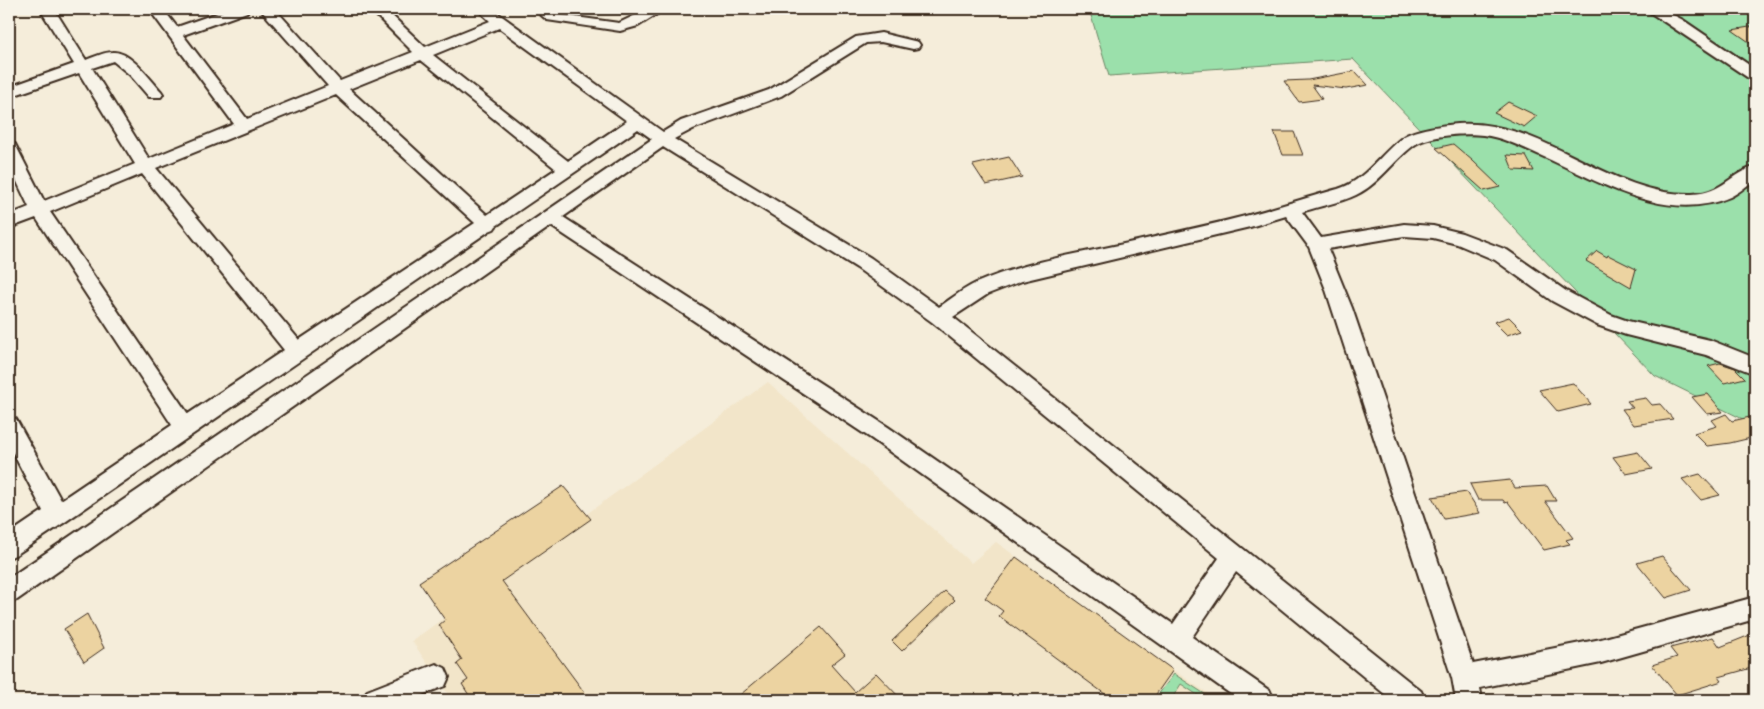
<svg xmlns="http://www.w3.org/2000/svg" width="1764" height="709" font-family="Mali,sans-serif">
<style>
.built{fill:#f2e5c9}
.green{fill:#9be0ab;stroke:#6b8564}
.building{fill:#ecd3a1;stroke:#3b2a1e}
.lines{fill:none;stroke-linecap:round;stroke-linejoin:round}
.minor-casing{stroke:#3b2a1e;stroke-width:4}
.minor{fill:#f7f3e8;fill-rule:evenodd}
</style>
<rect width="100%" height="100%" fill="#f5edda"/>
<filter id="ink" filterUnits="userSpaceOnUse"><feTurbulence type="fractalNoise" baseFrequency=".02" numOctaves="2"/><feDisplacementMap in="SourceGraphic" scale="10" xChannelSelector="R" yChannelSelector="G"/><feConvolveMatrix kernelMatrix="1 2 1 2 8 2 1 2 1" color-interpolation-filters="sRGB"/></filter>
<g filter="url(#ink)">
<!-- built -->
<path class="built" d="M768,382L971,563L996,542L1173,670L1218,700H452L412,641Z"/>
<!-- green -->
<path class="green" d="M1089,9H1755V425L1655,376L1353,59L1109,76Z
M1174,674L1214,700H1205L1181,684L1171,700H1154Z"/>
<!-- building -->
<path class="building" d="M1755,26V46L1732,30Z
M1355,71L1368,85L1346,89L1312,85L1322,99L1299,102L1284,81L1308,80Z
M1508,102L1537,116L1524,127L1494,113Z
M1274,132H1294L1303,155H1283Z
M1453,144L1473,161L1500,187L1484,191L1436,148Z
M1507,155L1526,156L1534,171L1513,170Z
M1009,157L1022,177L986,185L973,165Z
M1597,251L1607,257L1608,255L1636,269L1631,287L1586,261Z
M1509,317L1522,330L1507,335L1494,322Z
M1720,363L1735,368L1745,378L1724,383L1708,366Z
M1573,383L1591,404L1558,412L1539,390Z
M1708,394L1723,412L1707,414L1692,397Z
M1646,398L1652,405L1660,404L1673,419L1634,425L1622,409L1633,408L1627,401Z
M1726,414L1732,421L1750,417L1755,422V437L1730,443L1707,446L1694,433L1717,426L1712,420Z
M1638,452L1652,469L1626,474L1613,457Z
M1700,474L1720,495L1701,500L1682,479Z
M1510,480L1515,488L1547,486L1556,501H1545L1573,538L1566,540L1570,544L1544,550L1508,502L1505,503L1503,500H1478L1470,484Z
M563,486L591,519L502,581L590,700H472L462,684L468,680L457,664L462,660L439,625L445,620L419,582Z
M1467,492L1480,513L1444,519L1432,497Z
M1662,556L1691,590L1666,598L1637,563Z
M1016,557L1173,670L1152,700H1113L999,616L1003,611L985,598Z
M945,591L955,600L902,651L892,641Z
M87,614L104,648L84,662L64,629Z
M821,627L845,654L831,665L855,692L876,673L902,700H734Z
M1755,633V667L1719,677L1722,681L1677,695L1652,665L1677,657L1670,648L1713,637L1720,647Z"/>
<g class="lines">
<!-- minor casing -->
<g class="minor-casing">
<path id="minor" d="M40,9H54L86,60C94,57 104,52 113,52C130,51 150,79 161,91L163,94L161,97H149L130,75L113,61L92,68L149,159L234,124L149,9H163L177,27L229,9H249L247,12L183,35L247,119L328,86L260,9H275L340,81L413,52L370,9H385L425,47L490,21L477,9H492L663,132L681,121L769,90L856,37L881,33L918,42L920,45L918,48L913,49L881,42L866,43L781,96L693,129L674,139L871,258L939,307C951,299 963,289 976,283C1029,260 1090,252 1146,239C1181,231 1215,224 1249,215C1279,207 1308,197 1338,189C1365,181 1381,153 1403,137C1414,129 1444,125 1458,124C1543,118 1608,196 1692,194C1724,193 1731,172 1755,167V180C1747,185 1739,193 1730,197C1667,224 1600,182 1544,157C1524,148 1505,138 1483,135C1466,133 1427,135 1413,146C1393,161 1379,184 1356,195C1340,203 1319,206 1302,212L1321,238L1404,224L1433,226L1462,233L1507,250L1566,291L1611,315L1628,321L1710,340L1755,358V374L1706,355L1626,335L1597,325L1552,301L1495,260L1457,244L1433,238L1404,236L1328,249L1352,308L1473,664L1601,639L1755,597V619L1601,663L1480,688L1482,700H1456L1452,678L1325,287L1309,247L1286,216L1250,227L1022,281L988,294L953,317L1421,691L1425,700H1392L1236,572L1192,637L1270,691L1274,700H1239L872,439L551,226L17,600L9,603V578L652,139L638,129L496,226L494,229L489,231L65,522L17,554L9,558V534L43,511L9,445V416L16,419L61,500L172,425L36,218L9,228V215L29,207L9,165V143L15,144L17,148L44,201L135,164L79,73L9,97V87L74,64ZM499,28L627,121L568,161L433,55ZM421,60L556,169L487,215L349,89ZM336,95L475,223L299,340L156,168ZM663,147L857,268L932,322L1219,558L1173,624L888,427L563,217ZM142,174L284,350L188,414L50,212Z
M534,9H550L561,15L619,23L648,9H665L638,26L620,31L547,20Z
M1645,9H1662L1683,20L1755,69V81L1750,79Z
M436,664L445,668L449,677L445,686L409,700H363L367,691Z"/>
</g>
<!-- minor -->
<use href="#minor" class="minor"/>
</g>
</g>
<!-- margin -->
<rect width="1764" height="709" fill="none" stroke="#f7f3e8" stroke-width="30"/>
<rect x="15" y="15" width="1734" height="679" fill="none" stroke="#3b2a1e" stroke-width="2" filter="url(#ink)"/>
</svg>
